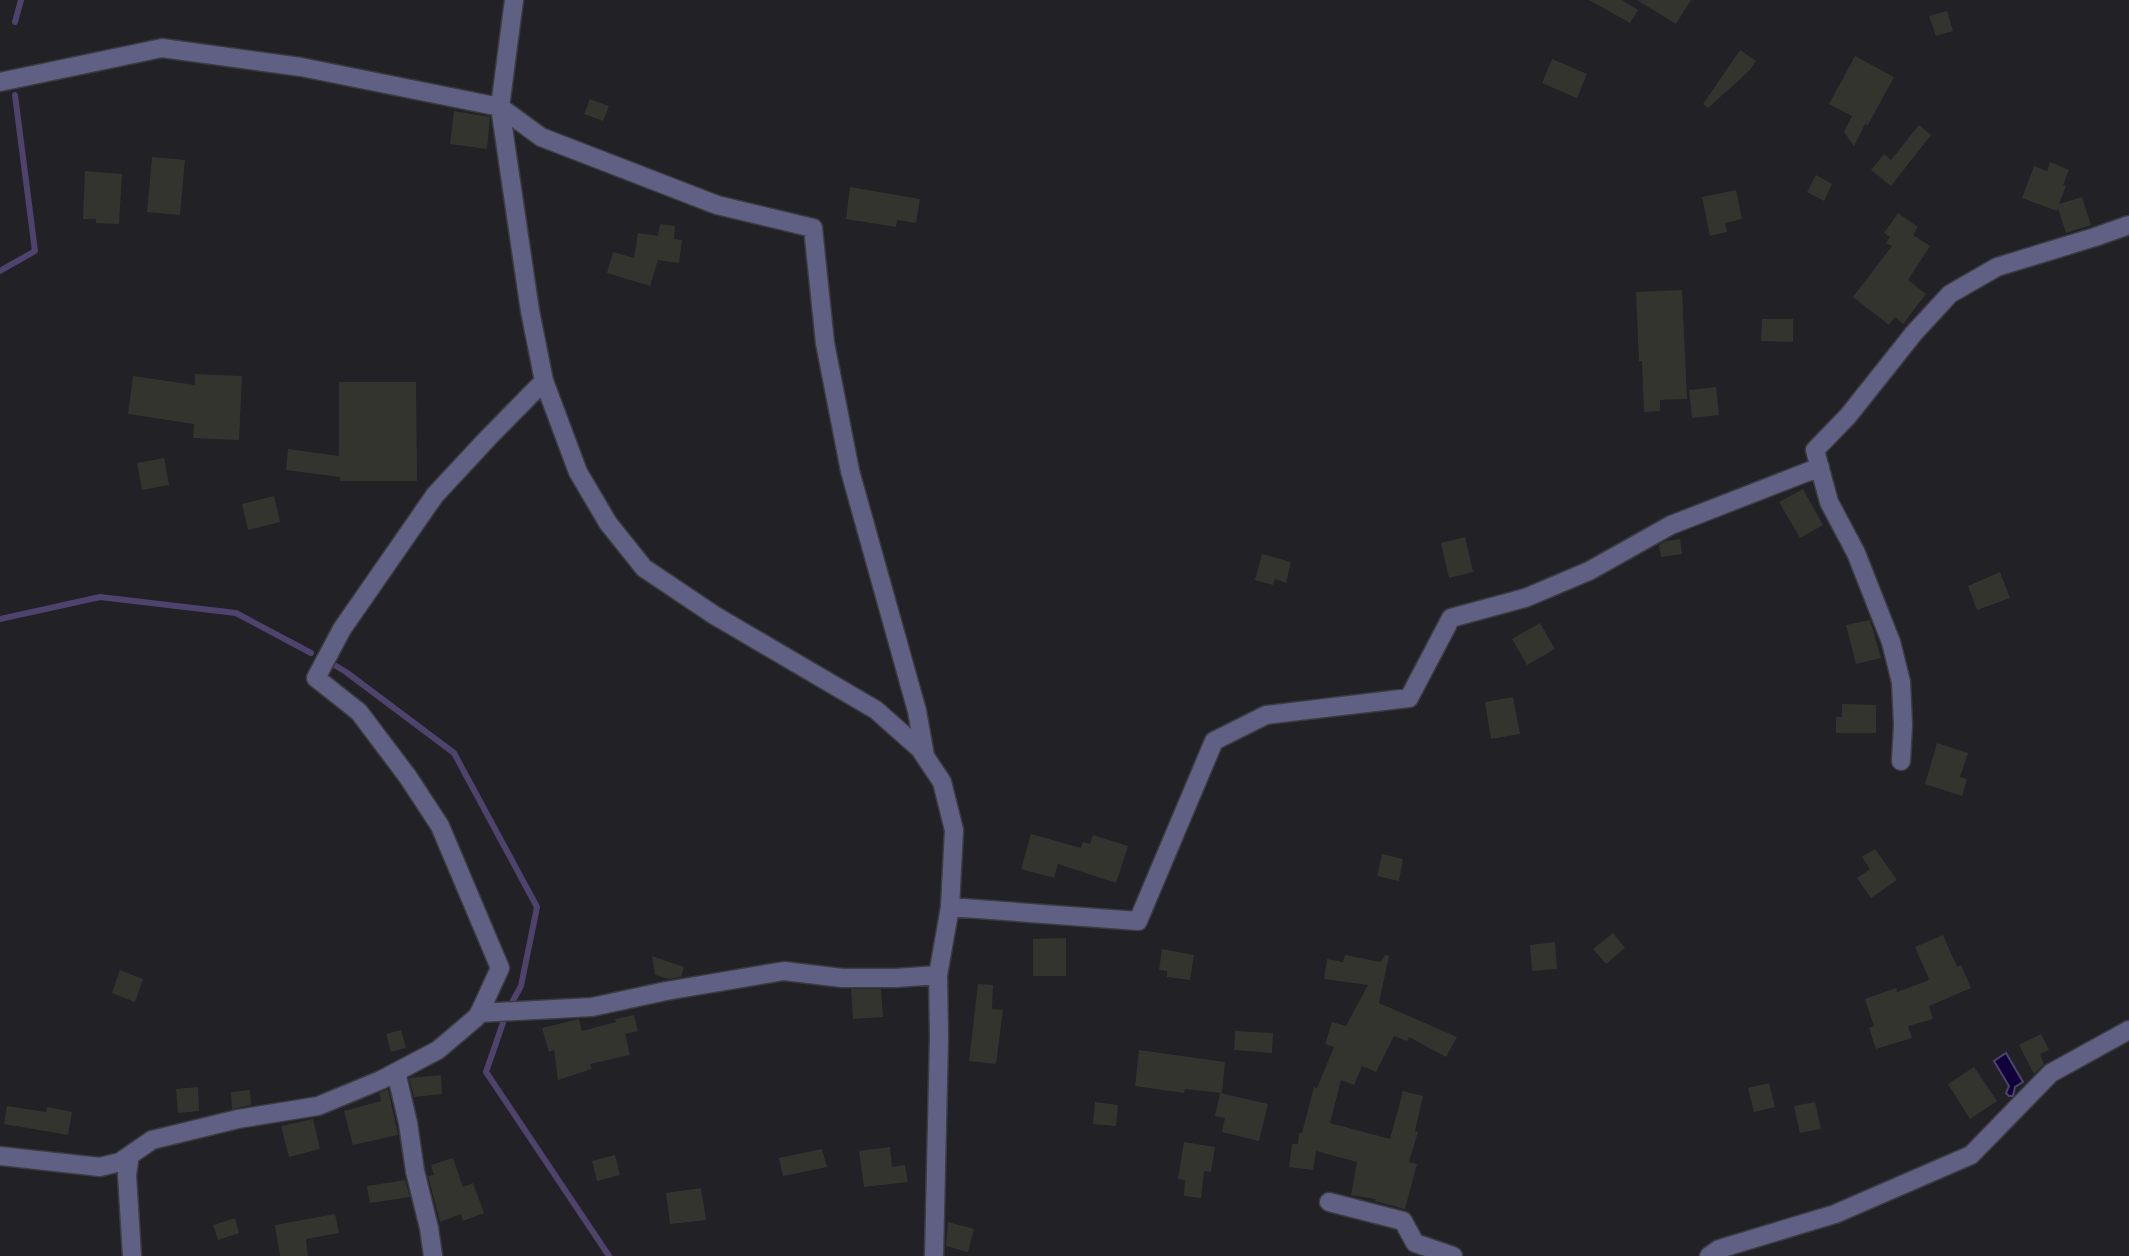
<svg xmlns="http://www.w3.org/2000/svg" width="2129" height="1256" font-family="'Work Sans',sans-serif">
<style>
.water{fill:#11013b;stroke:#4e436c;stroke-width:2}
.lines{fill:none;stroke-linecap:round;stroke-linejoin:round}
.stream{stroke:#4e436c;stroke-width:6}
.building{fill:#34342f}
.minor-casing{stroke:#3b3b40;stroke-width:21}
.minor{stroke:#606084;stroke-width:18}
</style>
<rect width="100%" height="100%" fill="#212126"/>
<!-- water -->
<path class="water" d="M2006,1053L2023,1082L2015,1087L2013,1096H2009L2006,1093L2009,1086L1994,1061Z"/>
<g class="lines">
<!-- stream -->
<path class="stream" d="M15,22L21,0
M0,271L35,251L15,95
M0,619L100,597L236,613L311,653
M331,663L346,672L454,753L537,907L521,986L510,1006
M505,1017L486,1072L609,1256"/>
</g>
<!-- building -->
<path class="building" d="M1589,0H1622L1638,10L1630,23Z
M1637,0H1691L1676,24Z
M1947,11L1953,31L1936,36L1929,16Z
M1740,50L1756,61L1749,71L1708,108L1703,104Z
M1855,56L1894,77L1868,125L1865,124L1854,146L1844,132L1852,116L1829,104Z
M1552,59L1587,74L1577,98L1542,83Z
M590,99L609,106L603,121L584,114Z
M454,111L490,117L487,149L450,144Z
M1919,125L1931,135L1891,186L1871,170L1884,154L1891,160Z
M152,157L185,160L180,215L147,212Z
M2050,162L2069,170L2063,185L2066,186L2059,204L2082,197L2091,225L2066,233L2058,208L2057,211L2022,198L2034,166L2047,171Z
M85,171L122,174L119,224L96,223V219H83Z
M1816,175L1832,184L1824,201L1807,192Z
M850,187L920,199L916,223L897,220L896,227L846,219Z
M1736,190L1742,219L1725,223L1727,232L1710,236L1702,197Z
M1898,213L1918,227L1913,235L1930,246L1908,280L1926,294L1903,324L1895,317L1889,325L1853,297L1892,246L1886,243L1890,237L1884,233Z
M660,224L675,226L674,239L682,240L679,263L658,260L650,286L607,273L613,252L634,258L638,233L658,236Z
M1682,290L1687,399L1660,400V411L1644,412L1642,361H1639L1636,292Z
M1762,319H1793V342L1761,341Z
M195,374L242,376L239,440L193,438L194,424L128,414L133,376L195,385Z
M339,382H416L417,481H340V477L286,470L288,449L339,456Z
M1716,387L1719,415L1692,418L1689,390Z
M164,458L169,485L142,490L137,463Z
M1803,489L1823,525L1800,538L1779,502Z
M274,496L280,522L248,530L242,504Z
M1465,537L1473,572L1449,578L1441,543Z
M1680,539L1682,554L1661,557L1659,545L1666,541Z
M1262,554L1291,562L1286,583L1275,579L1273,585L1255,580Z
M2000,572L2010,598L1977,610L1968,586Z
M1870,620L1881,658L1856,664L1846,625Z
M1540,623L1555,649L1527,665L1512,639Z
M1513,697L1520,734L1491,739L1485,702Z
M1842,704L1876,705V733H1836V717H1842Z
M1937,743L1968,753L1960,777L1967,779L1962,796L1925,784Z
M1031,834L1081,848L1083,842L1090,844L1093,835L1128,846L1116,883L1058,864L1054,878L1021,869Z
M1875,849L1897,880L1871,898L1857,878L1870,869L1862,857Z
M1382,854L1403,859L1399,881L1377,876Z
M1613,933L1625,948L1606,964L1593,949Z
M1943,935L1957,967L1961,965L1971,988L1929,1006L1933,1019L1908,1026L1912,1038L1876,1049L1869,1028L1874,1026L1865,999L1896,988L1897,992L1927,981L1929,979L1915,947Z
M1066,938V976H1033V939Z
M1555,942L1557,969L1532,971L1530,945Z
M1162,949L1194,955L1190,980L1167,977V971L1159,970Z
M1345,955L1381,962L1385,955L1389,956L1379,1003L1457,1037L1446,1057L1409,1037L1407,1041L1394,1036L1376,1072L1362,1066L1354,1085L1341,1080L1330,1123L1390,1139L1403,1091L1423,1096L1415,1131L1418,1132L1409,1162L1417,1164L1405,1209L1375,1201L1376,1199L1351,1195L1357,1162L1316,1151L1313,1170L1289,1167L1292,1144H1298L1299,1133H1302L1314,1087L1317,1088L1334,1047L1325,1044L1332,1022L1346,1026L1368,985L1324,979L1327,959L1343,962Z
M652,956L684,967L681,977L669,979L655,975Z
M120,970L143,979L135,1002L112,993Z
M978,984L993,985L992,1009L1003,1010L996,1064L969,1061Z
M851,989H881L883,1017L853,1019Z
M634,1015L638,1031L625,1034L630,1055L590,1064L592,1069L558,1080L554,1050L549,1052L542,1028L579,1019L582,1031L616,1022L615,1019Z
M401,1030L406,1048L391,1052L386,1034Z
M1235,1031L1273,1033L1272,1053L1234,1050Z
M2041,1034L2049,1050L2040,1054L2044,1064L2034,1074L2019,1045Z
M1139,1050L1225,1062L1222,1093L1185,1089L1184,1093L1135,1086Z
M1974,1067L1997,1101L1970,1119L1948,1084Z
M441,1075L442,1094L414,1097L409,1078Z
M1769,1083L1775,1107L1754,1112L1748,1088Z
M198,1087L199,1111L178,1113L176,1089Z
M388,1089L398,1135L353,1145L344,1111L381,1101L379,1093Z
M250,1090L251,1105L232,1109L231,1092Z
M1220,1093L1268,1104L1259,1141L1222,1132L1225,1118L1215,1116Z
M1095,1102L1118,1105L1116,1126L1093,1124Z
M1815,1102L1821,1129L1800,1133L1794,1106Z
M7,1106L46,1112L47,1107L72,1112L68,1135L4,1124Z
M313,1119L320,1149L289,1157L281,1126Z
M1184,1142L1215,1147L1211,1172L1204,1171L1201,1198L1184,1196L1185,1180L1178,1179Z
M890,1147L892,1167L905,1165L908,1182L864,1187L859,1151Z
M822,1149L827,1167L783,1176L779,1158Z
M615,1155L620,1175L597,1181L592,1161Z
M453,1158L463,1187L473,1183L484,1213L463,1221L461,1214L440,1222L428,1176L434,1175L431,1165Z
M405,1180L410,1197L370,1203L367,1186Z
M701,1188L706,1220L670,1224L666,1193Z
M335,1214L339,1233L306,1239L308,1256H280L275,1225Z
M235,1218L239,1233L218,1240L213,1225Z
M948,1222L974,1229L968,1252L946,1246Z"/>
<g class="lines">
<!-- minor casing -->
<g class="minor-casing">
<path id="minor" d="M514,0L500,107L530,311L544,381L578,472L608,523L644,568L714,615L876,710L920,749L942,782L954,830L950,907L938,975L939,1037L934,1256
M0,82L162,48L301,67L500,107L541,137L717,205L813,228L825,343L850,471L917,711L925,756
M1901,761L1903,725L1901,682L1891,642L1856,553L1829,502L1815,450L1848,416L1914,333L1950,294L1997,267L2095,237L2129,225
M950,907L1138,921L1214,741L1266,715L1409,698L1451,618L1525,598L1589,571L1671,525L1820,467
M479,1013L592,1007L666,991L784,971L842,978H896L938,975
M396,1072L408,1123L415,1171L429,1228L433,1256
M130,1155L127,1175L132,1256
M0,1156L100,1167L120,1162L152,1140L238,1119L318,1106L381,1080L438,1050L478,1016L500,968L440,826L408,777L359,712L316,678L342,629L435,495L488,438L544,381
M1329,1202L1403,1221L1415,1243L1453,1256
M1709,1256L1719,1249L1835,1214L1971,1155L2051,1073L2129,1030"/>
</g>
<!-- minor -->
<use href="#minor" class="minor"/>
</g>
</svg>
